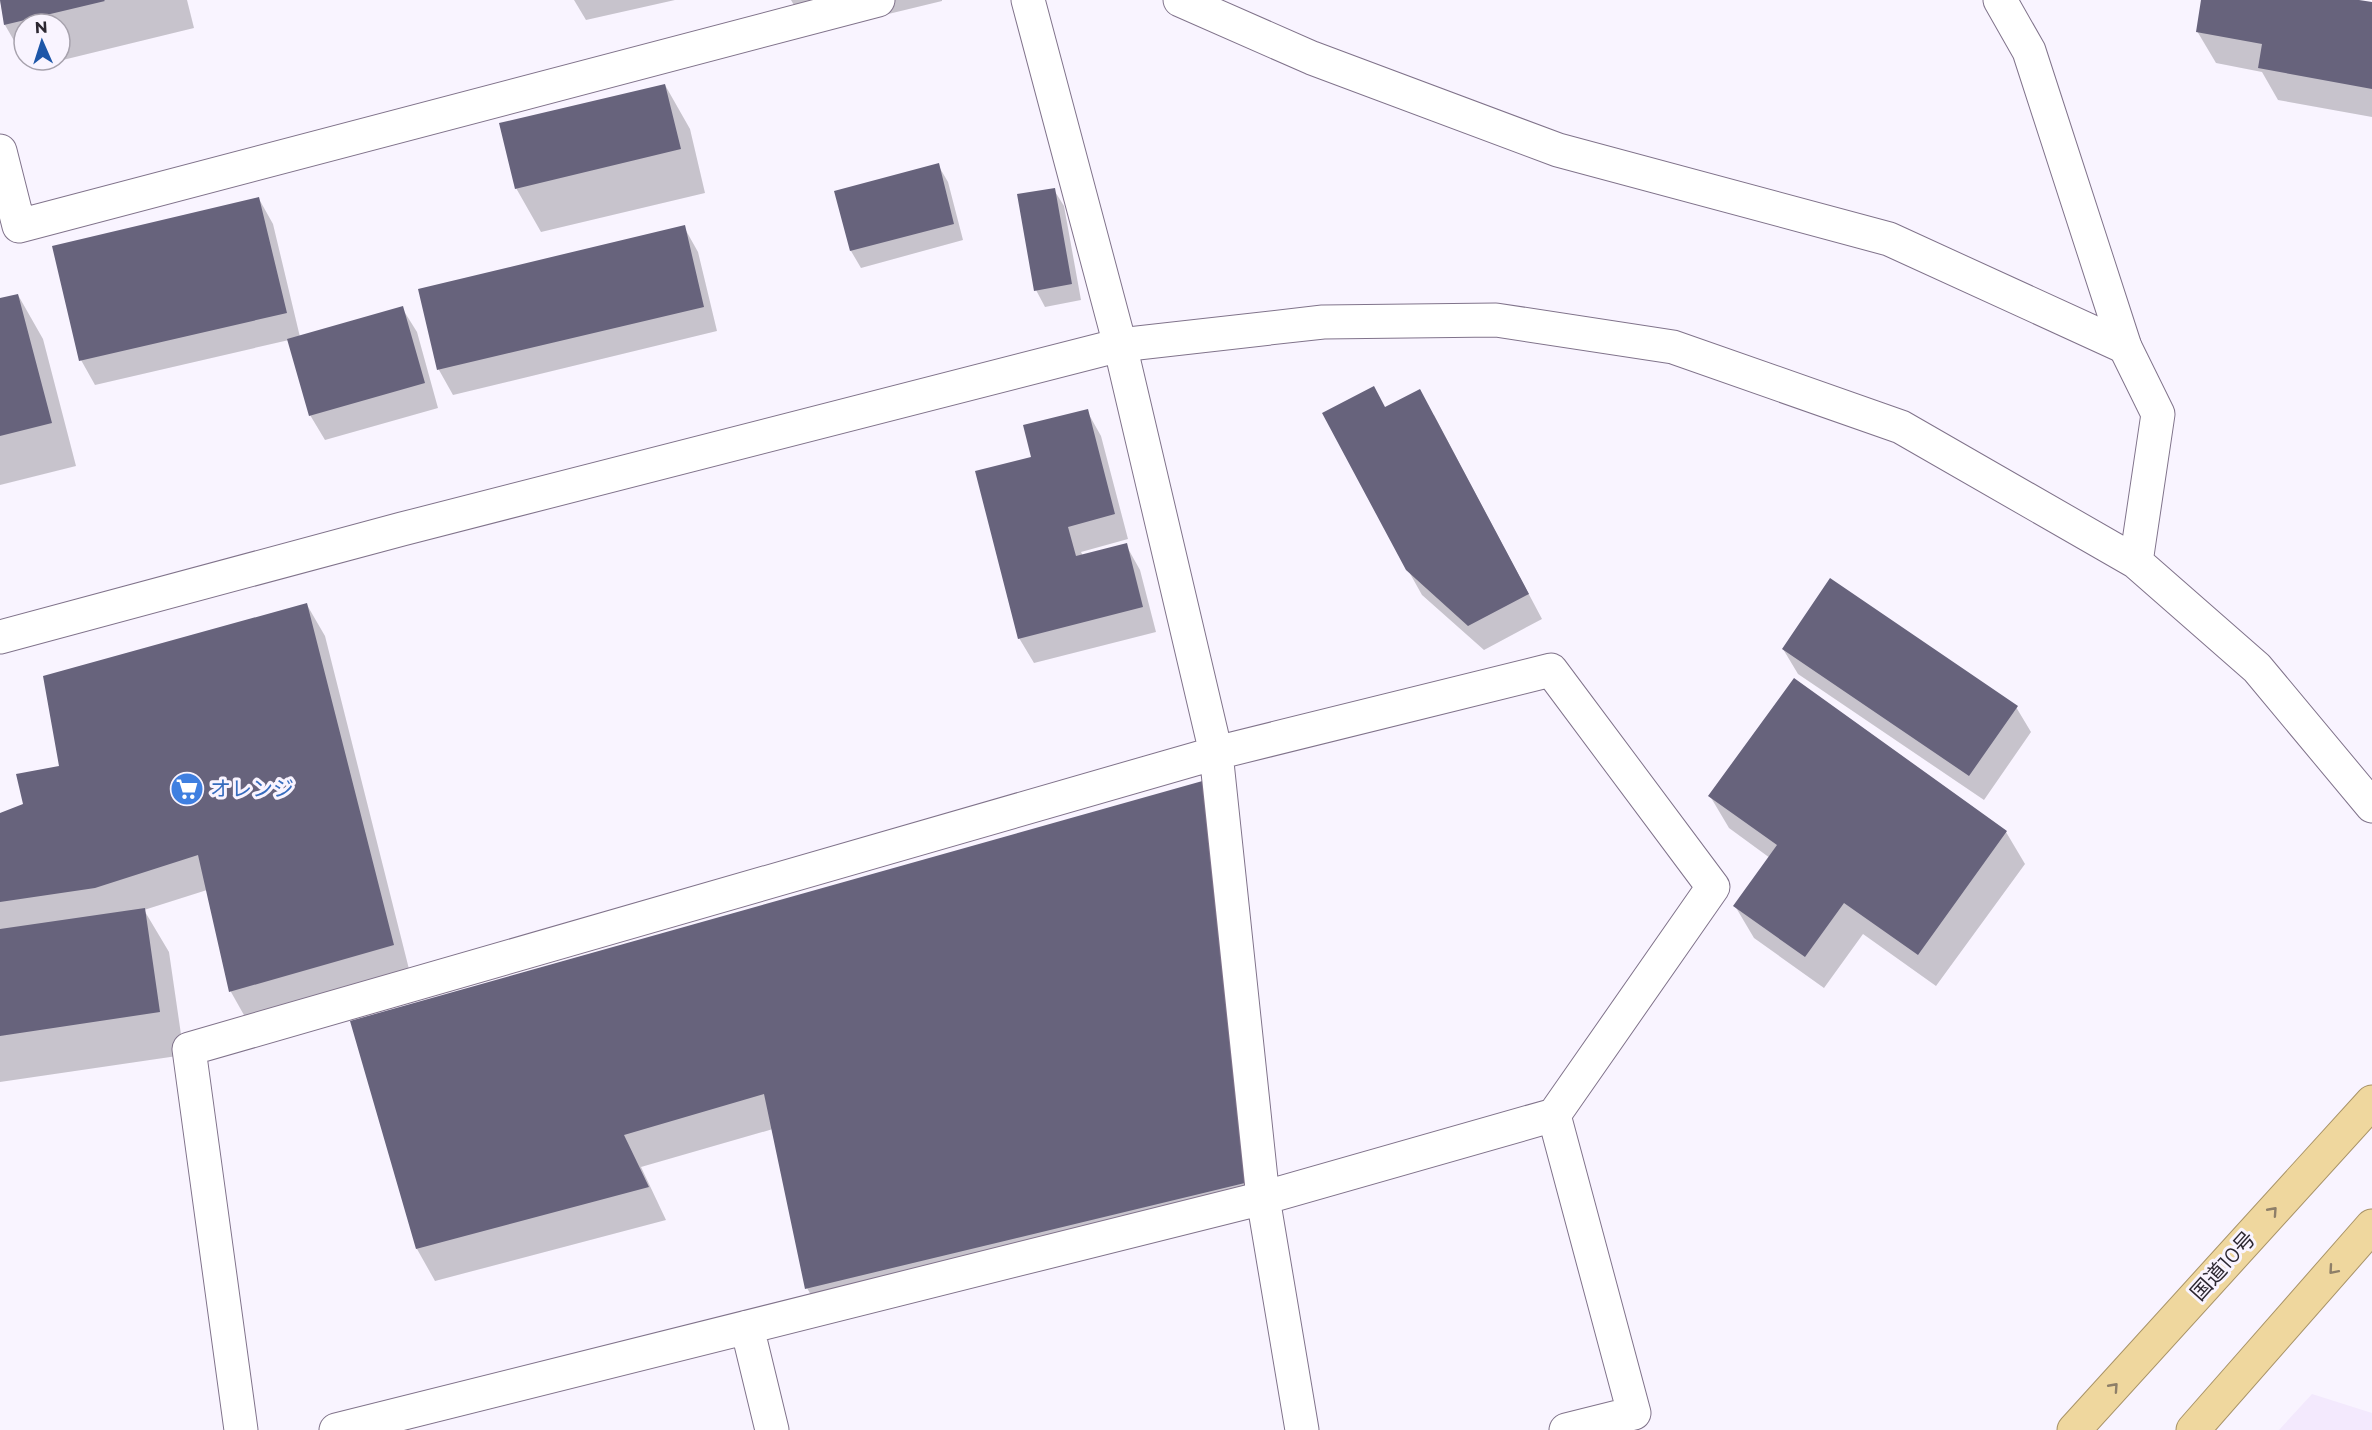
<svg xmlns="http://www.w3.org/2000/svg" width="2372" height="1430" font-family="Montserrat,'Noto Sans JP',sans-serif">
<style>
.built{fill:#f3e9fd}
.shadow{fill:#0003}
.building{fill:#67637c}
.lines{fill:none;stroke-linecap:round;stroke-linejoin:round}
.minor-casing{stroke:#80738b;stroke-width:35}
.tertiary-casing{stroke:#80738b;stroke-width:35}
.trunk-casing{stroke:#a89368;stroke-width:35}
.minor{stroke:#fff;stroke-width:33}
.tertiary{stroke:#fff;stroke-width:33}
.trunk{stroke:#efd79e;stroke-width:33}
.oneway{stroke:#8e7f68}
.labels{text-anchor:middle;stroke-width:6;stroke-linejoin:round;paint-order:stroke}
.shop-label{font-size:21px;fill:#366cbe;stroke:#f9f4ff;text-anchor:start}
.street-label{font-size:21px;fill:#2c2731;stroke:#f9f4ff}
</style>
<rect width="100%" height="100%" fill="#f9f4ff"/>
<!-- built -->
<path class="built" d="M2312,1394L2372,1413V1430H2279Z"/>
<!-- shadow -->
<path class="shadow" d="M0,0H187L194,28L30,68L25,60H60V24H24V58L5,25Z
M574,0H675L586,20Z
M791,0H942V1L810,33Z
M2203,0H2351L2372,4V117L2278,100L2262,72L2216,63L2197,31Z
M665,85L690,129L705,193L541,232L516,188Z
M938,165L948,182L963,240L861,268L851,251L836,192Z
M1054,190L1064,206L1081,300L1045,307L1036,290Z
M259,199L273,224L300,337L402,308L417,332L438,408L325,440L310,415L289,340L95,385L81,360Z
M684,227L698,252L717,331L453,395L439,370L420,290Z
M18,295L43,339L76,466L0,485V300Z
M1385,409L1434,415L1542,619L1484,650L1422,595L1408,570Z
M1087,411L1101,436L1128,539L1081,552L1083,556L1126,545L1140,570L1156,632L1034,663L1019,638L1033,458Z
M307,605L325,636L411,977L249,1024L231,992L207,890L144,910L169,952L184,1055L0,1082V815L25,805L60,767Z
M1783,649L2016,707L2031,732L1984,800L1798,674Z
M1205,782L1267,1214L825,1320L807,1288L773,1129L641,1167L666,1220L435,1281L417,1249L352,1023Z
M1710,796L2006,832L2025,864L1936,986L1863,934L1824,988L1754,938L1735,906L1770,858L1729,828Z"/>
<!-- building -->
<path class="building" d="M0,0H104L105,1L4,25Z
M2201,0H2359L2372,2V89L2258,68L2262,44L2196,32Z
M665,84L681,149L515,189L499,123Z
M939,163L954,224L850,251L834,191Z
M1055,188L1072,284L1034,291L1017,194Z
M259,197L287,313L79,361L52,246Z
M685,225L704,307L437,370L418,289Z
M18,294L52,423L0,436V298Z
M403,306L425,383L309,416L287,339Z
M1374,386L1385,407L1420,389L1529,594L1468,626L1406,570L1322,413Z
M1088,409L1115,514L1068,527L1076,556L1127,543L1143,607L1018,639L975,471L1031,457L1023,425Z
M1830,578L2018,706L1969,776L1782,649Z
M307,603L394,945L229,992L198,855L95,888L0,902V813L23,804L16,774L59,766L43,676Z
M1794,678L2007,831L1918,955L1844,903L1805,957L1733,906L1777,845L1708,796Z
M1206,780L1249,1182L805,1289L764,1094L624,1135L649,1187L416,1249L350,1021Z
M145,908L160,1012L0,1036V929Z"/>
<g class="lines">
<!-- minor casing -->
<g class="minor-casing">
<path id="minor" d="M1028,0L1120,345L1216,753L1263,1198L1302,1430
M1180,0L1312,58L1558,150L1889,239L2125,347
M0,151L19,226L878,0
M1554,1115L1634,1413L1566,1430
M747,1327L772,1430
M241,1430L189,1049L1216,753L1551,670L1713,887L1554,1115L1263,1198L336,1430"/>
</g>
<!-- tertiary casing -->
<g class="tertiary-casing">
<path id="tertiary" d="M2000,0L2029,51L2125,347L2158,414L2136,562
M0,637L402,529L1120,345L1323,322L1496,320L1673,347L1901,427L2136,562L2257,668L2372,806"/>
</g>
<!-- trunk casing -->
<g class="trunk-casing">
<path id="trunk" d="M2074,1430L2372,1102
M2193,1430L2372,1226"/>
</g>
<!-- minor -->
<use href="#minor" class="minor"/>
<!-- tertiary -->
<use href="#tertiary" class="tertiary"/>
<!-- trunk -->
<use href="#trunk" class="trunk"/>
</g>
<!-- one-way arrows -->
<defs><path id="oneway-chevron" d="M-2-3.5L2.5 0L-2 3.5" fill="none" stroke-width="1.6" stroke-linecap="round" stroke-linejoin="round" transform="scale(1.5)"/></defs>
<g class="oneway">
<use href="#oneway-chevron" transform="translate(2273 1211) rotate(-48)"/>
<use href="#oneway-chevron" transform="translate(2333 1270) rotate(131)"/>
<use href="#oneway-chevron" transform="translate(2114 1387) rotate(-48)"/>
</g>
<!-- icons -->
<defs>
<g id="supermarket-disc" transform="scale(1.725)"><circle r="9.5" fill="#3f7fe0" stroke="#f9f4ff"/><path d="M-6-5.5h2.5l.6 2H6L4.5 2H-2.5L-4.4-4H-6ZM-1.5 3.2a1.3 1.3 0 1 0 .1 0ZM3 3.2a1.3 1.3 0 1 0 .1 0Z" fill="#fff"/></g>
</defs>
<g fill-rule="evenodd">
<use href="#supermarket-disc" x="187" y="789"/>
</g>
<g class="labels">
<!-- shop labels -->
<g class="shop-label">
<text x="210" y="796">オレンジ</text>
</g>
<!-- street labels -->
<g class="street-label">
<text transform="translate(2223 1266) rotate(-48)" y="7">国道10号</text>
</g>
</g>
<!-- north arrow -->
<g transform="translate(42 42) rotate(357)"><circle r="28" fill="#f9f4ff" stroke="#a7a2ad" stroke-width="1.5"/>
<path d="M0-4.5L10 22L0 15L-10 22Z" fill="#1d56a8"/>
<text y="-9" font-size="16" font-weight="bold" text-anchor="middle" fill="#2c2731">N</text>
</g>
</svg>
